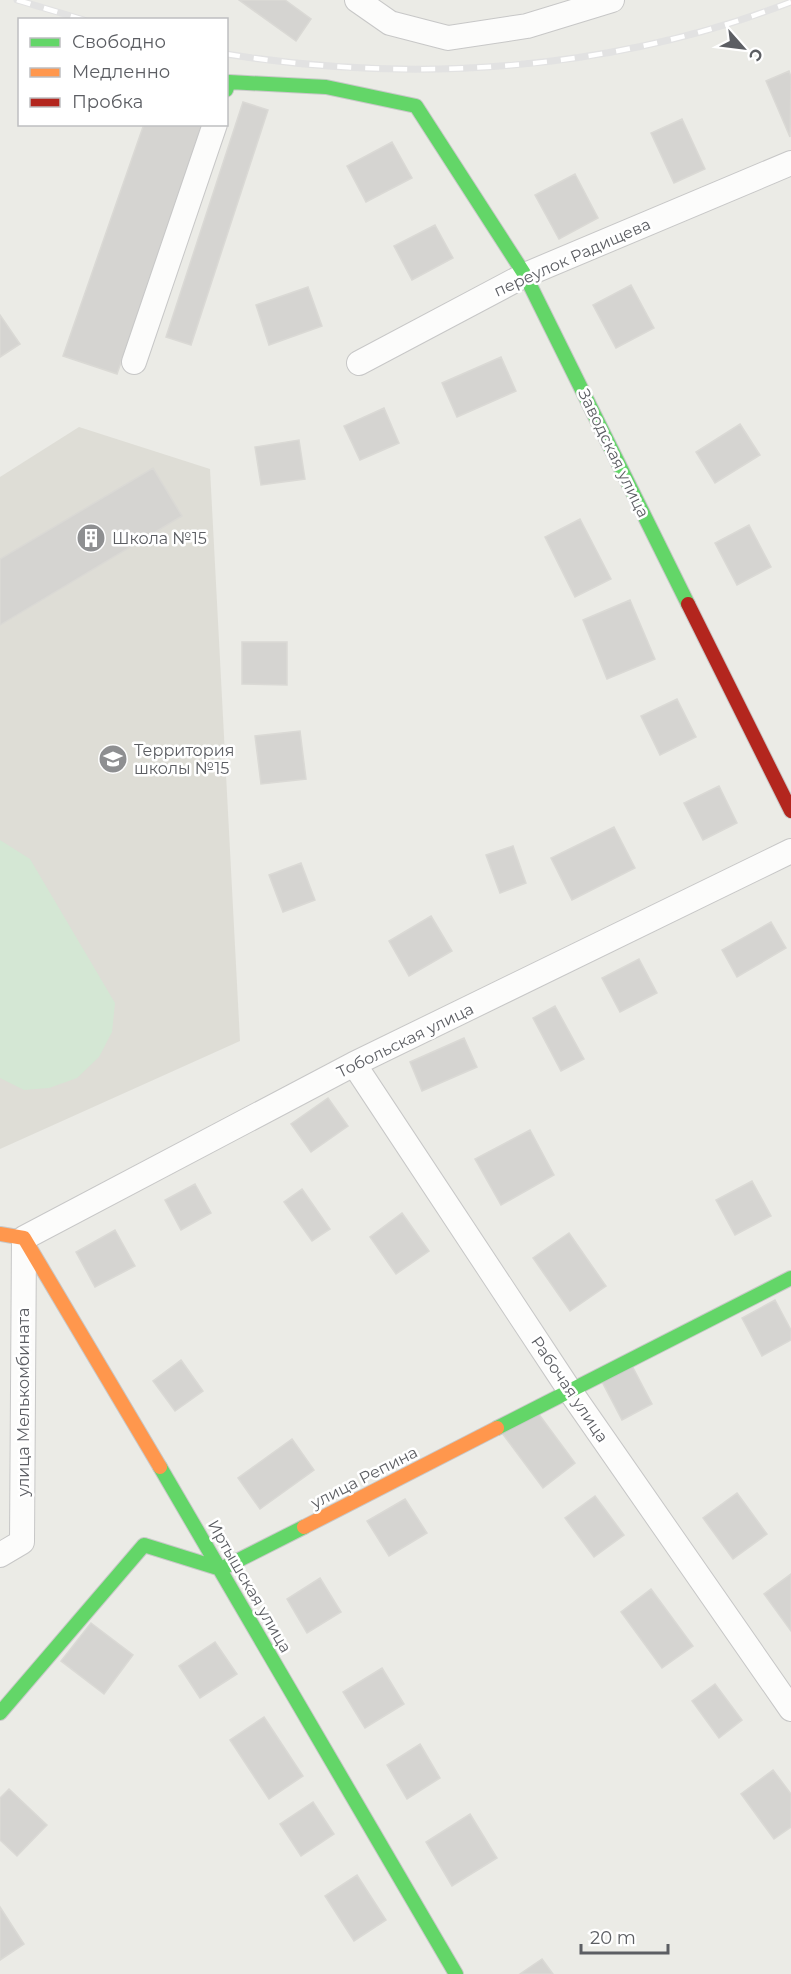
<svg xmlns="http://www.w3.org/2000/svg" width="791" height="1974" font-family="Montserrat,sans-serif">
<style>
.education{fill:#deddd6}
.green{fill:#d4e7d4}
.building{fill:#d5d4d1;stroke:#dad9d5;stroke-width:1.5}
.lines{fill:none;stroke-linecap:round;stroke-linejoin:round}
.street-casing{stroke:#c7c7c7;stroke-width:26}
.fast-casing{stroke:#c8c8c8;stroke-width:16}
.slow-casing{stroke:#c8c8c8;stroke-width:16}
.jam-casing{stroke:#c8c8c8;stroke-width:16}
.street{stroke:#fcfcfb;stroke-width:24}
.fast{stroke:#63d668;stroke-width:14}
.slow{stroke:#ff974d;stroke-width:14}
.jam{stroke:#b3261e;stroke-width:14}
.rail-casing{stroke:#e2e2e2;stroke-width:7}
.rail{stroke:#fff;stroke-width:4.5;stroke-dasharray:14;stroke-linecap:butt}
.labels{text-anchor:middle;stroke-width:5;stroke-linejoin:round;paint-order:stroke}
.street-label{font-size:16px;fill:#5c5e63;stroke:#fff}
.poi-label{font-size:16px;fill:#5c5e63;stroke:#fff;text-anchor:start}
</style>
<rect width="100%" height="100%" fill="#ebebe6"/>
<!-- education -->
<path class="education" d="M79,427L210,469L240,1041L0,1149V477Z"/>
<!-- green -->
<path class="green" d="M0,840L30,859L115,1003L112,1032L99,1057L77,1078L49,1088L24,1090L0,1078Z"/>
<!-- building -->
<path class="building" d="M239,0H285L311,19L296,41Z
M789,71L791,77L790,137L766,81Z
M243,102L268,110L191,345L166,337Z
M682,119L705,169L674,183L651,133Z
M144,124H205L117,374L63,356Z
M392,142L412,178L366,202L347,166Z
M575,174L598,218L559,239L535,195Z
M435,225L453,258L412,280L394,246Z
M631,285L654,328L616,348L593,305Z
M308,287L322,326L269,345L256,305Z
M0,315L20,344L0,357Z
M501,357L516,391L457,417L442,383Z
M384,408L399,443L360,460L344,426Z
M740,424L760,455L715,483L696,452Z
M299,440L305,479L261,485L255,447Z
M153,468L182,516L0,625V559Z
M580,519L611,579L575,597L545,537Z
M749,525L771,567L737,585L715,543Z
M630,600L655,659L607,679L583,620Z
M242,642H287V685L242,684Z
M677,699L696,737L660,755L641,716Z
M300,731L306,779L261,784L255,736Z
M719,786L737,823L703,840L684,803Z
M614,827L635,868L572,900L551,858Z
M513,846L526,883L500,893L486,855Z
M301,863L315,900L283,912L269,875Z
M431,916L452,951L409,976L389,941Z
M771,922L786,948L737,977L722,950Z
M639,959L657,993L620,1012L602,978Z
M555,1006L584,1059L561,1071L533,1018Z
M464,1038L477,1067L422,1091L410,1062Z
M328,1098L348,1126L311,1152L291,1124Z
M530,1130L554,1175L501,1205L475,1159Z
M752,1181L771,1216L735,1235L716,1200Z
M195,1184L211,1213L181,1230L165,1200Z
M302,1189L330,1229L312,1241L284,1202Z
M402,1213L429,1251L396,1274L370,1237Z
M115,1230L135,1266L95,1287L76,1252Z
M569,1233L606,1286L570,1311L533,1258Z
M775,1300L791,1330V1340L762,1356L742,1318Z
M181,1360L203,1391L175,1411L153,1381Z
M629,1360L652,1404L622,1420L599,1376Z
M535,1409L575,1463L543,1488L502,1433Z
M292,1439L314,1470L260,1509L238,1478Z
M737,1493L767,1534L733,1559L703,1518Z
M595,1496L624,1535L594,1557L565,1518Z
M405,1499L427,1533L389,1556L367,1521Z
M791,1574V1631L764,1594Z
M320,1578L341,1612L307,1633L287,1599Z
M651,1589L693,1646L662,1668L621,1612Z
M91,1623L133,1655L104,1694L61,1661Z
M215,1642L237,1674L200,1698L179,1666Z
M382,1668L404,1704L365,1728L343,1692Z
M715,1684L742,1720L719,1738L692,1701Z
M264,1717L303,1776L269,1799L230,1740Z
M420,1744L440,1778L407,1799L387,1765Z
M773,1770L791,1794V1827L774,1839L741,1794Z
M9,1789L47,1825L17,1856L0,1840V1798Z
M313,1802L334,1834L301,1856L280,1824Z
M470,1814L497,1858L452,1886L426,1842Z
M357,1875L386,1920L354,1941L325,1896Z
M0,1907L24,1944L0,1960Z
M542,1959L553,1974H520Z"/>
<g class="lines">
<!-- street casing -->
<g class="street-casing">
<path id="street" d="M357,0L390,23L448,38L527,26L612,0
M134,362L215,124
M359,363L525,275L791,163
M354,1064L570,1391L791,1709
M0,1555L22,1542L24,1238L354,1064L791,851"/>
</g>
<!-- fast casing -->
<g class="fast-casing">
<path id="fast" d="M226,90L229,82L326,87L416,106L525,275L688,604
M497,1428L791,1278
M160,1467L456,1974
M0,1713L144,1545L221,1569L304,1527"/>
</g>
<!-- slow casing -->
<g class="slow-casing">
<path id="slow" d="M0,1234L24,1238L160,1467
M304,1527L497,1428"/>
</g>
<!-- jam casing -->
<g class="jam-casing">
<path id="jam" d="M688,604L791,811"/>
</g>
<!-- street -->
<use href="#street" class="street"/>
<!-- fast -->
<use href="#fast" class="fast"/>
<!-- slow -->
<use href="#slow" class="slow"/>
<!-- jam -->
<use href="#jam" class="jam"/>
<!-- rail casing -->
<g class="rail-casing">
<path id="rail" d="M17,0L84,20
M226,54C414,84 613,71 791,2"/>
</g>
<!-- rail -->
<use href="#rail" class="rail"/>
</g>
<!-- icons -->
<defs>
<g id="building-disc" transform="scale(1.5)"><circle r="9.5" fill="#8e8f91" stroke="#fff"/><path d="M-4-6H4V6H1V3H-1V6H-4ZM-2.5-4.3h1.7v1.8h-1.7ZM.8-4.3h1.7v1.8H.8ZM-2.5-1h1.7V.8h-1.7ZM.8-1h1.7V.8H.8Z" fill="#fff"/></g>
<g id="school-disc" transform="scale(1.5)"><circle r="9.5" fill="#8e8f91" stroke="#fff"/><path d="M0-5L7-2L0 1L-7-2ZM-4 1L0 2.5L4 1V4Q0 6-4 4Z" fill="#fff"/></g>
</defs>
<g fill-rule="evenodd">
<use href="#building-disc" x="91" y="538"/>
<use href="#school-disc" x="113" y="759"/>
</g>
<g class="labels">
<!-- street labels -->
<g class="street-label">
<text transform="translate(572 257) rotate(-24)" y="6">переулок Радищева</text>
<text transform="translate(614 453) rotate(64)" y="6">Заводская улица</text>
<text transform="translate(405 1040) rotate(-26)" y="6">Тобольская улица</text>
<text transform="translate(570 1389) rotate(56)" y="6">Рабочая улица</text>
<text transform="translate(23 1402) rotate(-90)" y="6">улица Мелькомбината</text>
<text transform="translate(364 1477) rotate(-27)" y="6">улица Репина</text>
<text transform="translate(250 1586) rotate(60)" y="6">Иртышская улица</text>
</g>
<!-- poi labels -->
<g class="poi-label">
<text x="112" y="544">Школа №15</text>
<text x="134" y="756">Территория<tspan x="134" dy="18">школы №15</tspan></text>
</g>
</g>
<!-- legend -->
<rect x="18" y="18" width="210" height="108" fill="#ffffff" stroke="#bebfc1" stroke-width="1.5"/>
<rect x="30" y="38" width="30" height="9" fill="#63d668" stroke="#bebfc1" stroke-width="1.5"/>
<text x="72" y="48" font-size="18" fill="#5c5e63">Свободно</text>
<rect x="30" y="68" width="30" height="9" fill="#ff974d" stroke="#bebfc1" stroke-width="1.5"/>
<text x="72" y="78" font-size="18" fill="#5c5e63">Медленно</text>
<rect x="30" y="98" width="30" height="9" fill="#b3261e" stroke="#bebfc1" stroke-width="1.5"/>
<text x="72" y="108" font-size="18" fill="#5c5e63">Пробка</text>
<!-- north arrow -->
<g transform="translate(743 48) rotate(118)" stroke="#ffffff" stroke-width="4.5" paint-order="stroke">
<path d="M0-4.5L10 22L0 15L-10 22Z" fill="#5c5e63"/>
<text y="-9" font-size="16" font-weight="bold" text-anchor="middle" fill="#5c5e63">С</text>
</g>
<!-- scale -->
<path d="M581 1944v9h87v-9" fill="none" stroke="#5c5e63" stroke-width="3"/>
<text x="590" y="1944" font-size="18" fill="#5c5e63" stroke="#ffffff" stroke-width="4.5" paint-order="stroke">20 m</text>
</svg>
